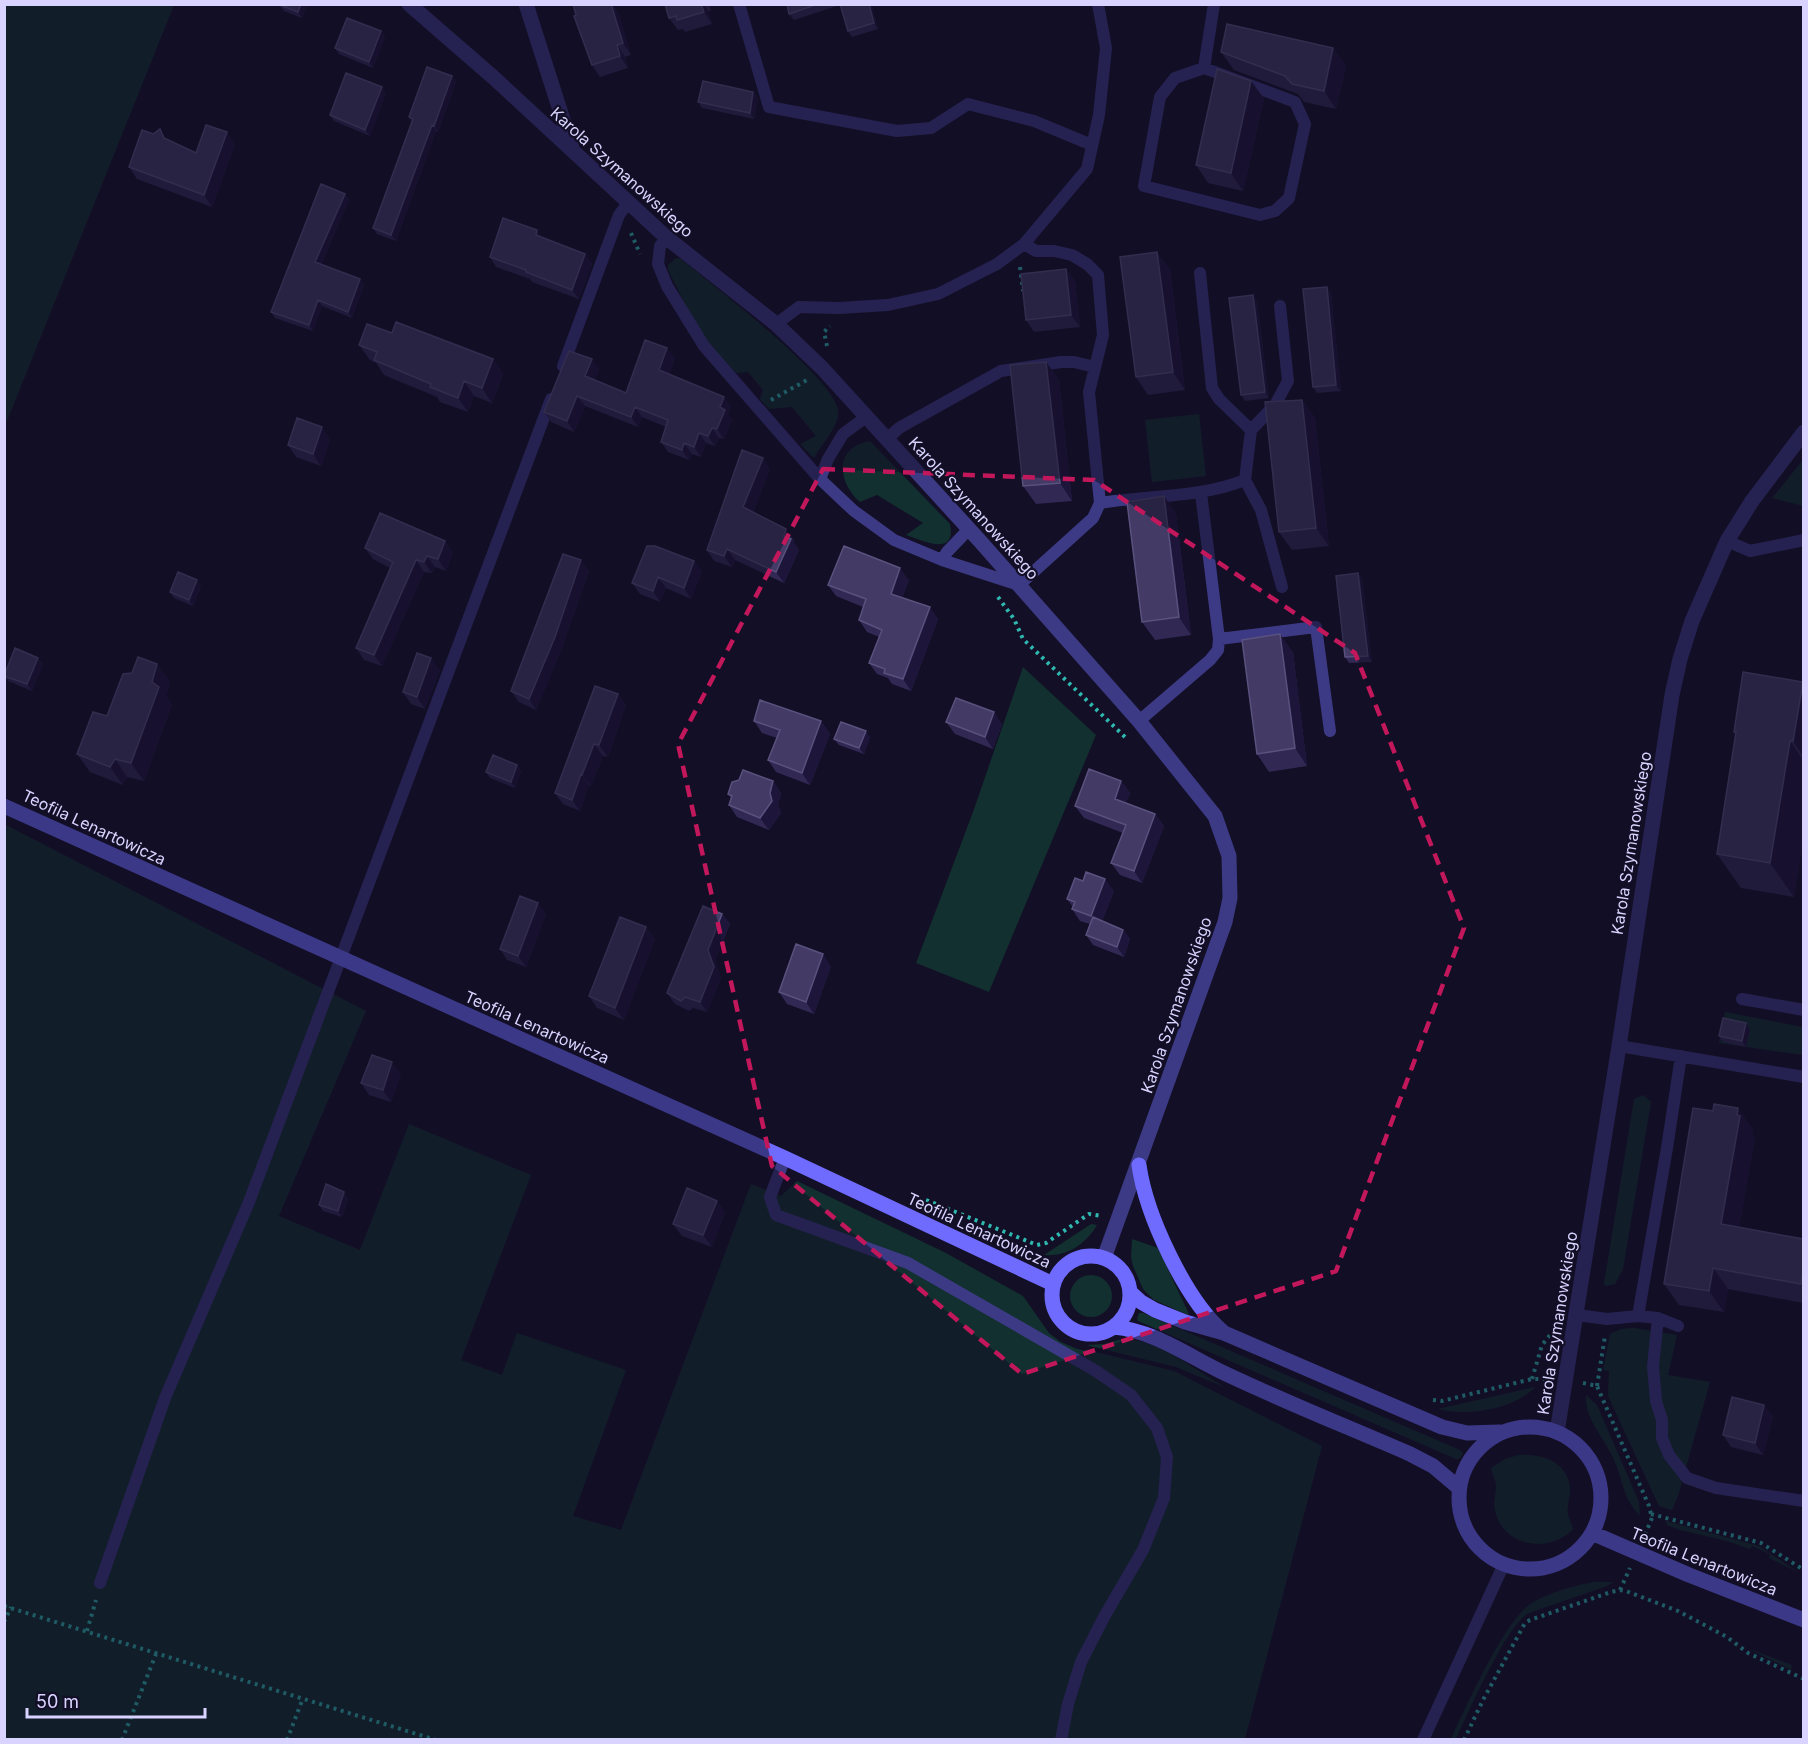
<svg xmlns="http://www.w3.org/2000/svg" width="1808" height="1744" font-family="Inter,sans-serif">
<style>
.green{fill:#12302f}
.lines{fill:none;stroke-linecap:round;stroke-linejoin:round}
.path{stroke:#2fb8b0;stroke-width:4;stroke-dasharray:3 4.5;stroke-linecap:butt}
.lane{stroke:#3d3a85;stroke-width:12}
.street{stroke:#3d3a85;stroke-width:15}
.secondary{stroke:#6f6bff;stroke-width:15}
.wall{fill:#312854}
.shaded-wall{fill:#1d163a}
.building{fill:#433a66;stroke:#5a527e;stroke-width:1.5}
.marked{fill:none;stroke:#c2185b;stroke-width:4.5;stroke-dasharray:12 8;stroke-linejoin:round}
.labels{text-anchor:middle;stroke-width:4.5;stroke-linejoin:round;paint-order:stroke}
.street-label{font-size:16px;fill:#d9d4ff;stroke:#130f26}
</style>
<rect width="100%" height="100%" fill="#130f26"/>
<!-- green -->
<path class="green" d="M5,4L174,5L5,426L4,5Z
M676,258L681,259C712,285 831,375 838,410C841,424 821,445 814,458L800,444L816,436L792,407L769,409L760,399L763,390L748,372L736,373L714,351L689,312L668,270V265Z
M1199,414L1206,476L1152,482L1145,420Z
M870,441L950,524C957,557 923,541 906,535L923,523L877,495L860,502C837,482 834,447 870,441Z
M1803,460V506L1772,498Z
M1023,667L1096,735L989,992L916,963L973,812Z
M4,824L366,1011L279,1216L360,1250L409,1124L531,1175L461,1360L502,1375L517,1333L626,1370L573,1516L621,1530L751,1184L781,1196L797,1181L946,1253L1023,1296L1049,1333L1061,1342L1077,1349L1100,1353L1174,1371L1322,1446L1245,1739H5Z
M1725,1012L1803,1027V1055L1719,1043Z
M1643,1095L1651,1102L1623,1269L1615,1284L1606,1286L1604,1284L1634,1099Z
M1091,1224L1097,1225C1086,1244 1067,1257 1044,1255Z
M1132,1239L1158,1248L1189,1314L1188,1315L1154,1300L1143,1289L1133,1266L1131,1257Z
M1070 1296a21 21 0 1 1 42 0a21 21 0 1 1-42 0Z
M1139,1313H1143L1460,1450L1463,1454L1459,1459H1456L1138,1321L1137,1319Z
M1634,1328L1677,1335L1668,1375L1710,1382L1678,1496L1672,1510L1659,1506L1608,1396L1609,1371L1603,1370L1610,1334L1621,1329Z
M1122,1339C1162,1339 1195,1372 1229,1389L1176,1367L1086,1345L1104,1344Z
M1535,1387C1515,1409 1467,1417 1438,1409Z
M1586,1395L1597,1405L1639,1502L1640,1516C1621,1495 1624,1481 1613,1458C1603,1435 1585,1421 1586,1395Z
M1518,1455C1540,1453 1567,1461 1570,1487C1571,1496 1566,1506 1568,1515C1569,1520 1572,1524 1573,1529C1551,1553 1506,1548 1496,1514C1492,1502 1496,1498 1496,1486C1496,1480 1492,1474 1491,1468L1505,1459Z
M1666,1521L1759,1546L1798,1572L1769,1558L1770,1554L1752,1546L1750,1549L1727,1541L1680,1530L1667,1525Z
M1594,1582H1613L1607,1586L1529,1613C1508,1622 1467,1715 1456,1739H1451C1466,1707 1503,1624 1529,1605C1544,1594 1576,1585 1594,1582Z
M1747,1648L1792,1665L1791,1670L1803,1676Z"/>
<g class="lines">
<!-- path -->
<path class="path" d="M631,233L640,254
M1020,267L1023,291
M827,346L824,332L830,326
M771,400L807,380
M998,597L1014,619L1023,639L1125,737
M926,1200L1037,1245L1046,1243L1089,1214L1101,1216
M1532,1379L1542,1345L1554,1330
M1583,1383L1597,1386L1649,1506L1652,1518L1644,1537
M1597,1386L1605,1336
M1433,1400L1442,1401L1532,1379H1548
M1651,1514L1761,1543L1804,1570
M1620,1590L1630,1568
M4,1606L436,1740
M4,1622L11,1607
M87,1631L96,1600
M122,1740L156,1654
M287,1740L303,1698
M1464,1740L1483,1700L1525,1623L1530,1620L1611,1592L1620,1590L1626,1591L1678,1611L1727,1637L1748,1653L1804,1679"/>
<!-- lane -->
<path class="lane" d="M739,4L769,107L897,131L931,128L968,104L1034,121L1092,145
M1204,68L1295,102L1305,124L1289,198L1275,211L1260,215L1144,186L1160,97L1175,78Z
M1204,68L1214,4
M667,238L660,246L658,264L667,286L704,346L820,479L854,511L894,540L942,560L1019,585L1093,518L1100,503C1149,495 1200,498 1245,480L1251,430L1219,399L1212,388L1200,273
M1024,244L1036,251H1054L1072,255L1087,264L1098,275L1103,335L1089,392L1100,503
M776,324L799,307L839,308L888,305L938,294L997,264L1024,244L1087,169L1099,115L1106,48L1098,4
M563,366L619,215L628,203
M1251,430L1275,405L1288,381L1280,306
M887,439L899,428L1001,371L1061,362H1074L1095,367
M820,479L828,459L843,434L866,417
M1245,480L1261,510L1282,587
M1201,493L1219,639L1316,627L1330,731
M1727,541L1750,551L1804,540
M942,560L947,552L969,529
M1139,721L1210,660L1218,650L1219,639
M1742,999L1804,1010
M1619,1046L1804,1077
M785,1158L770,1197L776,1215L908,1263L1096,1371L1131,1395L1157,1428L1167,1457L1164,1498L1143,1550L1104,1617L1081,1662L1068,1704L1061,1740
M1577,1315L1607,1319L1638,1316L1667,1148L1681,1056
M1638,1316L1658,1318L1678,1326
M1658,1318L1653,1366L1656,1401L1662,1420V1438L1669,1455L1687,1478L1716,1488L1804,1501
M100,1583L165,1398L249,1202L551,399
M1423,1740L1504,1564"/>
<!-- street -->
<path class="street" d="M409,4L493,77L667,238L776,324L822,368L979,540L1139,721L1215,816L1229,856L1230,898L1225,922L1104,1258
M526,4L573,151
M1557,1432L1619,1046L1672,695L1680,659L1692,621L1727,541L1752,501L1804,432"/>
<!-- secondary -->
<path class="secondary" d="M4,806L785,1158L1053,1284
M1139,1165C1146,1215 1185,1299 1223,1332
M1052 1295a39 39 0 1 1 78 0a39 39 0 1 1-78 0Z
M1130,1292L1141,1302L1155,1310L1185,1322L1224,1333L1442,1427L1467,1433L1500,1432
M1114,1327C1155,1331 1188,1356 1224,1373C1285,1402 1348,1427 1410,1454L1433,1466L1459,1488
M1459 1498a71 71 0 1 1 142 0a71 71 0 1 1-142 0Z
M1592,1533L1689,1575L1804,1620"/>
</g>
<!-- wall -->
<path class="wall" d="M275,4H308L302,18L284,11L281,7Z
M573,4H612L619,15L631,55L625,57L628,68L600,77L592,65Z
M665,4H709L711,11H708L712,24L685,32L683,29L678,30L669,18Z
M787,4H871L878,29L852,37L848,31L840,5L794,20L789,14Z
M381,31L385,37L373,68L339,54L335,48Z
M1333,48L1346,66L1336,109L1304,102L1298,94L1234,70L1221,52Z
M452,76L456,82L438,132L436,131L396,241L377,234L373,228L412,122L409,117Z
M1251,81L1264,99L1243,191L1208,183L1196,165Z
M753,92L758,98L754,119L702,108L698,102Z
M386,93L370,136L334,121L330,115Z
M167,139L196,153L235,144L212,207L137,179L129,167Z
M345,194L349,200L321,265L360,279L364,285L352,318L322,306L313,331L275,318L271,312Z
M542,237L592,263L579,299L532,282L530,279L496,267L490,257Z
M1170,269L1185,390L1148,395L1136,377Z
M1075,281L1080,327L1034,332L1026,320Z
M1327,287L1331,293L1341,391L1317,393L1313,387Z
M1257,301L1269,398L1245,401L1241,395Z
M392,333L493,359L503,374L492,403L474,396L468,412L440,402L437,397L384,375L376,363L370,360L359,345Z
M675,358L669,374L724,397L731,407L728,415L732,420L724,439L719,438L715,446L706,443L701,457L692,454L689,460L668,452L661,442L666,427L642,417L638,427L585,406L574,432L551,422L544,412L599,369L595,380L626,393Z
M1046,362L1059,380L1072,501L1036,504L1023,486Z
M1302,400L1315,418L1329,546L1292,550L1279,532Z
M330,440L321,466L296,457L288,445Z
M770,469L753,512L794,540L793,542L799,550L784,583L735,560L732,567L714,561L707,550Z
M1164,496L1176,514L1191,635L1155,640L1142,622Z
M445,541L453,553L446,571L435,567L432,573L424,572L382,666L364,660L356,648L390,568L373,559L365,548Z
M581,560L589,571L562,648L536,710L519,702L511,691Z
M694,561L702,572L691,599L666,588L660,602L640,594L632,583Z
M1358,573L1362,579L1372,662L1349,663L1345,657Z
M197,580L201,586L193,606L174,598L170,592Z
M909,580L902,598L938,619L911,691L892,684L888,678L877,674L869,663L879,637L867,632L859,620L863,607L836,596L828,585Z
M1293,652L1307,766L1269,772L1257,754Z
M38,658L43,664L32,691L8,681L4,676V674Z
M440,670L425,709L411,704L403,692Z
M170,682L166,696L172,705L144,781L127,777L123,785L90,772L77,754L107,716Z
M1803,683V840L1794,897L1741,888L1717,854L1736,735L1734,732Z
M626,705L608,757L603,756L591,786L589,785L580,811L563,804L555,793Z
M754,721H821L830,734L810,785L776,772L768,760L777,738L762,733Z
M946,722L1002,724L993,749L955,734Z
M870,737L864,754L839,745L834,739Z
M517,765L521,771L515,788L490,778L486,772Z
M773,781L781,793L778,805L781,813L769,830L737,817L729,805L731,798L728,794Z
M1121,781L1130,793L1126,803L1155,814L1164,826L1142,883L1120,875L1111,863L1123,833L1084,818L1075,806Z
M1114,891L1102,921L1123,930L1130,939L1124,957L1093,945L1086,935L1090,924L1080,921L1072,909L1073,907L1067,899Z
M546,914L526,967L507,960L500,949Z
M722,914L730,924L715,960L721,978L707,1012L693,1008L689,1011L675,1004L667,993Z
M655,939L624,1020L597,1008L589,996Z
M831,966L814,1014L787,1004L779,992Z
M1746,1023L1750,1029L1746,1047L1723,1042L1719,1036Z
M401,1074L391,1102L369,1095L361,1083Z
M1753,1129L1752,1133L1755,1137L1739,1227L1803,1239V1303L1728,1289L1724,1312L1679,1305L1664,1284Z
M344,1192L348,1199L342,1217L323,1211L319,1205Z
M717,1201L725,1213L712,1247L682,1236L673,1224Z
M1764,1405L1773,1417L1763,1455L1731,1447L1723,1435Z"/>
<!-- shaded-wall -->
<path class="shaded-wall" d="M301,4H308L302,18L298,12Z
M611,4L619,15L631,55L623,43Z
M701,4H704L708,11L712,24L704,12Z
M869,4H871L878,29L874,23Z
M381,31L385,37L373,68L369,62Z
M617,45L625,57L628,68L620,56Z
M1333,48L1346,66L1336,109L1324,91Z
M452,76L456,82L438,132L434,126Z
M1251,81L1264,99L1243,191L1231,173Z
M382,87L386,93L370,136L365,130Z
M753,92L758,98L754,119L750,113Z
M432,125L436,131L396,241L391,235Z
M227,132L235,144L212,207L204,195Z
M345,194L349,200L320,269L315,262Z
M537,230L544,240L536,235Z
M1157,252L1170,269L1185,390L1173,372Z
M585,254L592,263L579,299L572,290Z
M1066,269L1075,281L1080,327L1071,315Z
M360,279L364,285L352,318L348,312Z
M1327,287L1331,293L1341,391L1336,385Z
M1253,295L1257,301L1269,398L1265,392Z
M318,300L322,306L313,331L309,325Z
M667,348L675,358L666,380L659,370Z
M493,359L503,374L492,403L482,388Z
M592,359L599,369L593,386L585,376Z
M1046,362L1059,380L1072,501L1060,483Z
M464,381L474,396L468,412L458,398Z
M577,396L585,406L574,432L567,421Z
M724,397L731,407L728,415L732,420L724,439L717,429L720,407Z
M1302,400L1315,418L1329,546L1316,528Z
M635,407L642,417L638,427L631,417Z
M322,427L330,440L321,466L313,454Z
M712,428L719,438L715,446L708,436Z
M699,433L706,443L701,457L694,447Z
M684,443L692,454L689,460L682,450Z
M763,458L770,469L751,518L743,507Z
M1164,496L1176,514L1191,635L1179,617Z
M786,529L794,540L793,542L799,550L784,583L776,572Z
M445,541L453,553L446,571L438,559Z
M727,549L735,560L732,567L724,556Z
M427,556L435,567L432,573L424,562Z
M416,560L424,572L382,666L374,655Z
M581,560L589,571L562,648L536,710L529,699Z
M694,561L702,572L691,599L684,588Z
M900,568L909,580L899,606L891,594Z
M1358,573L1362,579L1372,662L1368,656Z
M658,577L666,588L660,602L653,591Z
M197,580L201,586L193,606L189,600Z
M930,607L938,619L911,691L903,679Z
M1280,634L1293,652L1307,766L1295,748Z
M38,658L43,664L32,691L27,684Z
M431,658L440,670L425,709L417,697Z
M157,664L170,682L166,696L172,705L144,781L131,763Z
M1803,682V756L1793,741Z
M618,694L626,705L608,757L599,745Z
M994,712L1002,724L993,749L985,737Z
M821,721L830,734L810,785L802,773Z
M866,731L870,737L864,754L859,748Z
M1790,741L1803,760V840L1794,897L1770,863Z
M594,744L603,756L591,786L582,775Z
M115,759L127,777L123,785L110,767Z
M517,765L521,771L515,788L511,782Z
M581,774L589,785L580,811L572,800Z
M773,781L781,793L778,805L781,813L769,830L760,818L770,793Z
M1121,781L1130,793L1123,811L1115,799Z
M1155,814L1164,826L1142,883L1134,871Z
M1105,879L1114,891L1099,928L1091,916Z
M538,903L546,914L526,967L518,956Z
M722,914L730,924L715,960L721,978L707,1012L700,1002L708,950Z
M646,927L655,939L624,1020L615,1008Z
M1123,930L1130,939L1124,957L1117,947Z
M823,954L831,966L814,1014L806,1002Z
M1746,1023L1750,1029L1746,1047L1742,1041Z
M392,1062L401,1074L391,1102L383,1090Z
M1738,1108L1753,1129L1752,1133L1755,1137L1736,1245L1721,1224Z
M344,1192L348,1199L342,1217L338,1211Z
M717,1201L725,1213L712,1247L703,1235Z
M1713,1268L1728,1289L1724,1312L1709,1291Z
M1803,1271V1288L1801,1284Z
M1764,1405L1773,1417L1763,1455L1755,1443Z"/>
<!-- building -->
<path class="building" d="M280,4H301L298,12L280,5Z
M573,4H604V5L611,4L623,43L617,45L620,56L592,65L574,16L576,15Z
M665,4H701L704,12L677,20L676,16L669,18Z
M787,4H818L789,14Z
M840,4H869L874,23L848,31Z
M347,18L381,31L369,62L335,48Z
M1227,24L1333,48L1324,91L1292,84L1285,76L1221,52Z
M427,67L452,76L434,126L432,125L391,235L373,228L413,119L409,117Z
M1217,69L1251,81L1231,173L1196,165Z
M346,73L382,87L365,130L330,115Z
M703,81L753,92L750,113L698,102Z
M206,125L227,132L204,195L129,167L142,130L153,134L160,129L164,138L196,153Z
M321,184L345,194L315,262L360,279L348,312L318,300L309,325L271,312Z
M503,218L537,230L536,235L585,254L572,290L526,272V270L490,257Z
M1157,252L1173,372L1136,377L1120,257Z
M1066,269L1071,315L1026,320L1021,274Z
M1327,287L1336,385L1313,387L1303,289Z
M1253,295L1265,392L1241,395L1229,298Z
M396,322L493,359L482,388L464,381L458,398L430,387L431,384L374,360L377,352L359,345L367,324L392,333Z
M645,340L667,348L659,370L724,397L720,407L725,410L717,429L712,428L708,436L699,433L694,447L684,443L682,450L661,442L668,420L635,407L631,417L577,396L567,421L544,412L569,351L592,359L585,376L626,393Z
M1046,362L1060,483L1023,486L1010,365Z
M1302,400L1316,528L1279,532L1265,402Z
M297,418L322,427L313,454L288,445Z
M742,450L763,458L743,507L786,529L784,536L791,539L776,572L727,549L724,556L707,550Z
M1164,496L1179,617L1142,622L1127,502Z
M380,513L445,541L438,559L427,556L424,562L416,560L374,655L356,648L393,562L365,548Z
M647,546H655L694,561L684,588L658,577L653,591L632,583Z
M844,546L900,568L891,594L930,607L903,679L884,673L885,669L869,663L882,630L859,620L866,599L828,585Z
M563,554L581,560L555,637L529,699L511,691Z
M178,572L197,580L189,600L170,592Z
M1358,573L1368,656L1345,657L1336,576Z
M1280,634L1295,748L1257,754L1242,640Z
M15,648L38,658L27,684L4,676Z
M417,653L431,658L417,697L403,692Z
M138,657L157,664L152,682L159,687L131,763L115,759L110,767L77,754L93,712L107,716L123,674L132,673Z
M1743,672L1803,682L1793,741H1790L1770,863L1717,854L1736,732H1734Z
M595,686L618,694L599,745L594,744L582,775L581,774L572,800L555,793Z
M956,698L994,712L985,737L946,722Z
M760,700L821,721L802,773L768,760L780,730L754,721Z
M841,722L866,731L859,748L834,739Z
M493,755L517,765L511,782L486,772Z
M1089,769L1121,781L1115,799L1155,814L1134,871L1111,863L1126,825L1075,806Z
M743,770L773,781L770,793L772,801L760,818L729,805L732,796L728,794L732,782L739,780Z
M1086,872L1105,879L1091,916L1072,909L1075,902L1067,899L1075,878L1083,881Z
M520,896L538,903L518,956L500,949Z
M703,906L722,914L708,950L714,967L700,1002L685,997L681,1001L667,993Z
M620,917L646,927L615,1008L589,996Z
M1093,917L1123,930L1117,947L1086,935Z
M796,944L823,954L806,1002L779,992Z
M1723,1018L1746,1023L1742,1041L1719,1036Z
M372,1055L392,1062L383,1090L361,1083Z
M1714,1104L1738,1108L1737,1115L1740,1116L1721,1224L1803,1239V1271L1801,1284L1713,1268L1709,1291L1664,1284L1693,1108L1713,1111Z
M326,1184L344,1192L338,1211L319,1205Z
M687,1188L717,1201L703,1235L673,1224Z
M1732,1397L1764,1405L1755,1443L1723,1435Z"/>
<!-- marked area -->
<path d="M0 0H1808V1744H0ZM823,469L1094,480L1355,653L1464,928L1336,1271L1022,1374L772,1166L678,744Z" fill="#130f26" fill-opacity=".55" fill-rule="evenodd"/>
<path class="marked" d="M823,469L1094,480L1355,653L1464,928L1336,1271L1022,1374L772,1166L678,744Z"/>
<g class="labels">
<!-- street labels -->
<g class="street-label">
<text transform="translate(622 172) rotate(42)" y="6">Karola Szymanowskiego</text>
<text transform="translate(974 508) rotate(48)" y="6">Karola Szymanowskiego</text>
<text transform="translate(94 827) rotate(25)" y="6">Teofila Lenartowicza</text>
<text transform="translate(1631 843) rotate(-81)" y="6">Karola Szymanowskiego</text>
<text transform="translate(1176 1005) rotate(-71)" y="6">Karola Szymanowskiego</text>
<text transform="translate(537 1027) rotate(24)" y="6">Teofila Lenartowicza</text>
<text transform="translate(979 1230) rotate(25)" y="6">Teofila Lenartowicza</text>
<text transform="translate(1557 1323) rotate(-81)" y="6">Karola Szymanowskiego</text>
<text transform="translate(1704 1561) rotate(22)" y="6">Teofila Lenartowicza</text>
</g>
</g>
<!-- border -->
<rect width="1808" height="1744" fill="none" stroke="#d9d4ff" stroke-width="12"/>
<!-- scale -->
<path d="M27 1708v9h178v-9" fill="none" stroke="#d9d4ff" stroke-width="3"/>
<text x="36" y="1708" font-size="18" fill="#d9d4ff" stroke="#130f26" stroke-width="4.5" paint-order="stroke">50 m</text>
</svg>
